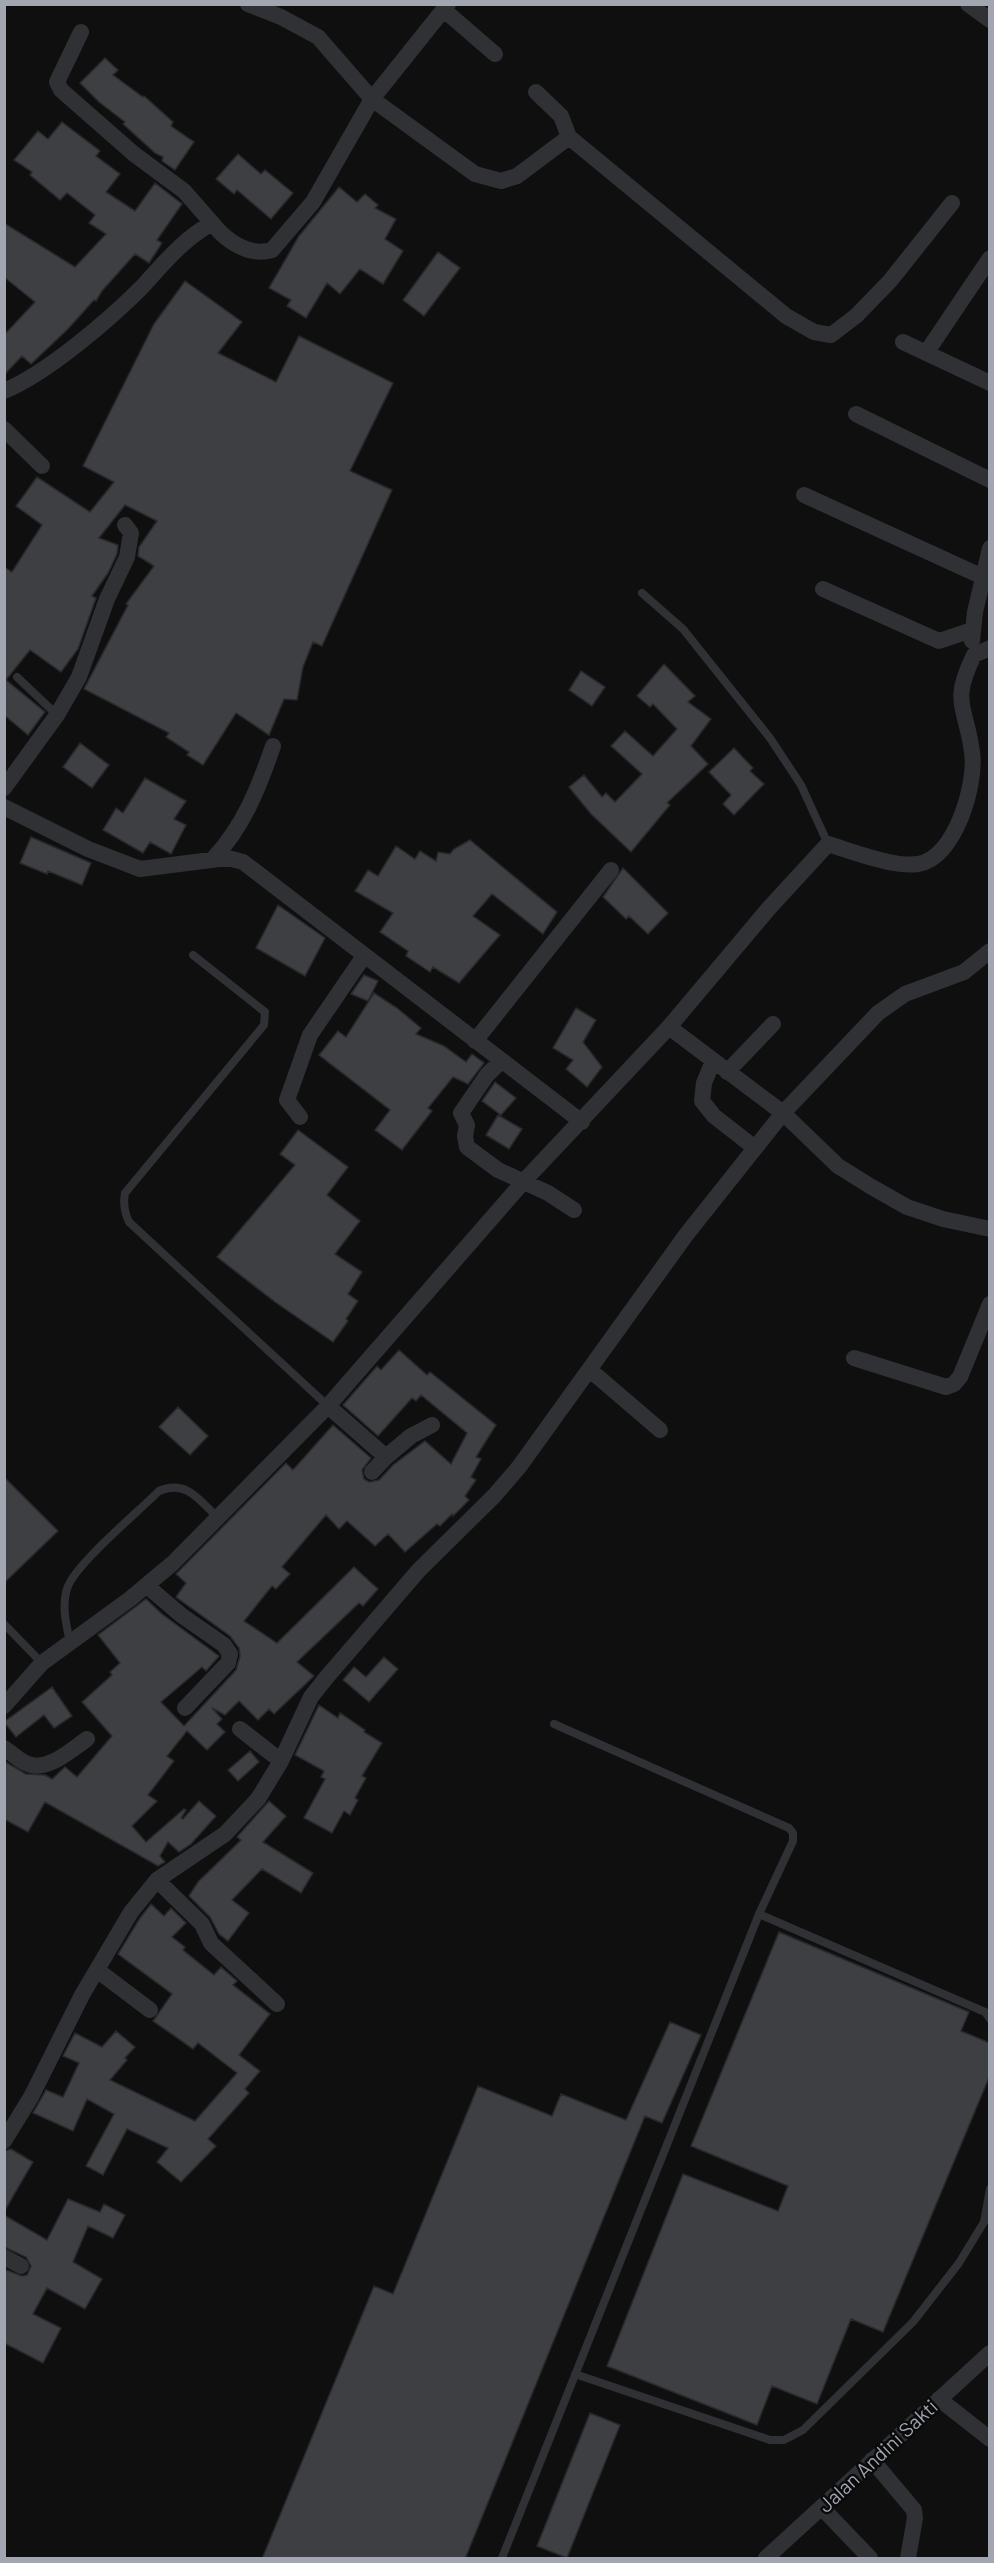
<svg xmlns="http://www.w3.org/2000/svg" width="994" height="2563" font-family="Barlow,sans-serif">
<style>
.building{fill:#3e3f43;stroke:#29292c;stroke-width:1.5}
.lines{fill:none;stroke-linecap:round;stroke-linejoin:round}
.lane{stroke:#303135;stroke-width:8}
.street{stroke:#303135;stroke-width:16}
.labels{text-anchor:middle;stroke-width:5;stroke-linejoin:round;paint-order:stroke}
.street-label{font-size:20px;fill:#a1a6b1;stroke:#0a0a0b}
</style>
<rect width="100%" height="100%" fill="#0f0f10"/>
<!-- building -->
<path class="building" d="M105,58L118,70L113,75L143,97L144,96L173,122L171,126L194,142L175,170L162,161L163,157L155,153L123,124L125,122L99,102L80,83Z
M62,122L100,151L96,156L120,174L106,192L135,211L155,183L182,204L157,240L162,243L149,263L135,254L102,291L96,301L94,300L68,329L31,364L22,356L4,375V335L35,302L4,277V223L75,267L106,234L89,223L95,215L67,193L60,200L30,175L32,172L14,160L38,131L48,139Z
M238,154L261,174L265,170L293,193L271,219L237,190L234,194L216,179Z
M339,187L357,202L365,194L378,205L375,208L396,219L385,239L403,251L383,284L360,269L340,294L327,283L306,318L287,306L291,300L269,288L299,236Z
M438,252L460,268L424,316L403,300Z
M185,281L242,322L218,353L276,382L299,336L393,383L350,471L392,490L322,646L313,642L303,667L297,700L284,699L269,735L236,713L203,765L187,755L189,752L166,737L169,733L84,689L128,605L126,604L154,566L138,556L139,547L157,521L125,505L99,538L118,545L117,554L108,573L92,596L96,598L78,649L61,672L30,650L6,680L45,712L28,735L4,715V567L12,572L42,525L16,506L37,477L90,512L114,482L83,466L154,324Z
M664,664L695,696L688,702L711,719L691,746L708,764L667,803L670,805L631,852L591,814L569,787L584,775L602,797L606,793L615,802L642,774L611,746L625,731L653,756L677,729L653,704L650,707L637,696Z
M581,671L605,687L592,706L569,690Z
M80,743L109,765L92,788L63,767Z
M734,748L753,768L750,771L764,784L734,815L723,804L731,795L709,772Z
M145,778L186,801L174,819L186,825L171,854L150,842L143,853L103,830L116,808L123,813Z
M31,837L91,863L82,885L48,871L47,874L20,863Z
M470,840L557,912L543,934L492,894L473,916L500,935L459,983L433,967L430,972L406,956L408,951L380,932L393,913L355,891L368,870L378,876L396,846L415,859L420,851L436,861L438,852L450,854L454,849Z
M623,868L668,913L648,934L629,916L626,919L603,897Z
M278,905L325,938L305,976L256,948Z
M364,975L378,981L368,1001L351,994Z
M374,993L397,1008L421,1028L416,1034L444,1046L466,1062L472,1054L484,1063L468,1084L453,1077L428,1108L432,1111L402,1150L375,1130L390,1110L319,1055L338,1031L346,1037Z
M576,1008L596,1020L583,1042L602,1067L587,1087L566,1069L573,1060L553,1048Z
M495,1082L516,1098L501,1115L482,1101Z
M498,1115L522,1129L509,1149L486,1135Z
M298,1130L348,1167L327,1195L360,1221L335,1254L362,1272L348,1294L358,1301L346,1319L348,1321L333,1342L275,1302L217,1257L295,1165L280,1154Z
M399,1350L427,1375L430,1372L496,1425L476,1457L481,1459L471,1477L476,1480L465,1496L469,1500L453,1516L452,1514L440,1526L437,1524L405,1552L388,1534L375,1546L347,1521L339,1529L326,1515L282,1567L290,1574L276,1589L272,1586L244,1621L277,1643L354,1567L378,1589L363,1606L359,1603L297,1662L314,1676L274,1714L269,1709L258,1720L239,1701L225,1715L212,1708L222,1719L217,1724L225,1732L207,1750L187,1731L167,1756L174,1761L148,1795L157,1801L132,1826L146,1842L184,1809L186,1810L181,1818L183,1819L199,1801L216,1816L191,1844L179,1852L168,1842L160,1856L165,1862L158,1866L45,1802L28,1832L4,1819V1761L26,1774L45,1775L52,1779L65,1767L77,1777L112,1736L82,1702L112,1675L110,1672L120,1663L98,1635L146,1599L162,1614L219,1656L206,1671L202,1667L161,1702L184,1726L236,1670L240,1656L239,1648L230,1636L176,1597L186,1583L176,1574L286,1463L293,1470L333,1425L371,1458L362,1470L364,1479L369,1482L379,1480L393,1465L425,1441L451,1464L467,1433L421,1395L416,1401L412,1398L378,1436L343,1405L377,1366L381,1370Z
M178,1407L208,1436L190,1455L159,1427Z
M4,1477L58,1531L4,1583Z
M384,1657L398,1669L369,1702L343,1680L354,1667L366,1677Z
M52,1687L72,1716L54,1728L44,1715L16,1737L4,1722Z
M319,1705L338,1718L340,1713L365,1730L364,1732L382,1743L362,1776L366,1778L355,1798L358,1800L350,1815L344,1811L332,1833L304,1818L325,1779L321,1777L324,1771L295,1755Z
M250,1751L259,1762L238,1781L228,1770Z
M269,1801L286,1816L263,1842L313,1873L301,1893L262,1869L232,1900L249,1913L228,1941L219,1934L210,1917L189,1896L198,1882L241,1840L237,1837Z
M151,1904L164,1916L171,1908L186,1923L172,1937L185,1947L183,1950L214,1975L221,1967L237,1981L233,1985L270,2014L239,2055L260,2071L245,2089L249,2093L208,2139L216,2146L181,2182L157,2162L168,2148L127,2129L103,2175L86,2166L114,2114L87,2099L73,2131L33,2113L46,2090L63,2097L79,2063L63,2056L75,2033L102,2047L116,2031L135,2047L125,2058L127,2060L110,2080L195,2121L237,2073L198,2043L193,2049L153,2021L172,1994L118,1954L140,1918Z
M779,1932L969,2012L961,2031L990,2043V2075L883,2332L851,2319L817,2404L772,2386L757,2425L607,2366L683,2174L778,2211L788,2186L691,2146Z
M670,2022L701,2035L662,2123L645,2116L465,2559H262L374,2286L393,2294L478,2086L552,2116L561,2094L626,2120Z
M11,2149L33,2162L4,2212V2151Z
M68,2199L100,2212L104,2204L125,2215L113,2238L88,2226L73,2262L102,2279L85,2309L47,2288L33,2314L61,2328L43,2363L4,2343V2269L22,2276L27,2275L31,2266L26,2257L4,2247V2215L47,2240Z
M590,2413L620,2425L567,2558L537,2546Z"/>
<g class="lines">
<!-- lane -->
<path class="lane" d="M642,593L683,629L770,738L801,785L828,844
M17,677L57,715
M193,955L265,1012L264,1025L125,1193C123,1204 124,1212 129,1222L328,1406
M4,1624L42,1663
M70,1642C66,1624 61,1604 68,1586C78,1562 138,1512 159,1491C187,1479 200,1501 218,1518
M759,1914L985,2012L990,2019
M575,2374L770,2440H784L803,2430L913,2322L959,2263L984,2222L990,2189
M502,2558L759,1914L793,1841V1833L789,1828L554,1724"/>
<!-- street -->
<path class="street" d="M248,4L281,17L318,37L372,99L475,174L501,181L517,176L569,137L786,316L814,332L831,335L856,316L890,281L952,203
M968,4L990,20
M444,10L495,54
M81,32L57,82L61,90L134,154L184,191L212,223
M536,92L561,116L569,137
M903,342L990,383
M926,353L990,258
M4,391C46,374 109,320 141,288C165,262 181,241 212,223C226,241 249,257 272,250L313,202L372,99L448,4
M856,414L990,480
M4,429L42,466
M804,495L983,577
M823,589L939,641L972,630
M972,641L975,612L990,548
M4,788L57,715L79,677L107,599L127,557L131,533L125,525
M4,807L88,849L140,869L219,859H232L243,862L582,1122
M212,860C243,828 259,787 273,746
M669,1027L783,1113L838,1166L870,1186L907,1207L943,1219L990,1229
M475,1041L611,870
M501,1061L487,1075L461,1113L467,1125L465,1136L467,1147L498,1170L548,1193L574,1210
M713,1061L704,1083L702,1101L714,1116L755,1148
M727,1072L773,1024
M300,1117L287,1100L310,1035L364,956
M854,1358L946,1387L954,1384L960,1377L990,1304
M590,1370L660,1430
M328,1406L386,1457L372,1472
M386,1457L411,1436L432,1425
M147,1586L181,1615L224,1645L230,1654L228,1663L185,1708
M4,1706L42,1663L130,1599L173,1563L328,1406L524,1181L669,1027L770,907L828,844C851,851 895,868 918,864C955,859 977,783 972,752C966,705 950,704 974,655L990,648
M240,1729L281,1761
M4,1748C12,1753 19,1761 28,1764C48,1772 72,1749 87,1739
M157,1880L202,1924L211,1943L277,2004
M97,1970L150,2010
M4,2141L31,2097L82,1995L131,1912L157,1880L225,1834L258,1799L281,1761L311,1697L326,1678L419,1570L494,1496L519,1467L686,1235L783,1113L878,1013L905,994L964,972L990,951
M4,2257L21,2266
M939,2399L990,2439
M872,2460L914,2510L915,2518L908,2558
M822,2508L870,2558
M766,2558L990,2353"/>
</g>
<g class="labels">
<!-- street labels -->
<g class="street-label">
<text transform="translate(878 2456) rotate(-43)" y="7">Jalan Andini Sakti</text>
</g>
</g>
<!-- border -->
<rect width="994" height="2563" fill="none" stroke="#a1a6b1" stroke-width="12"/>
</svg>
